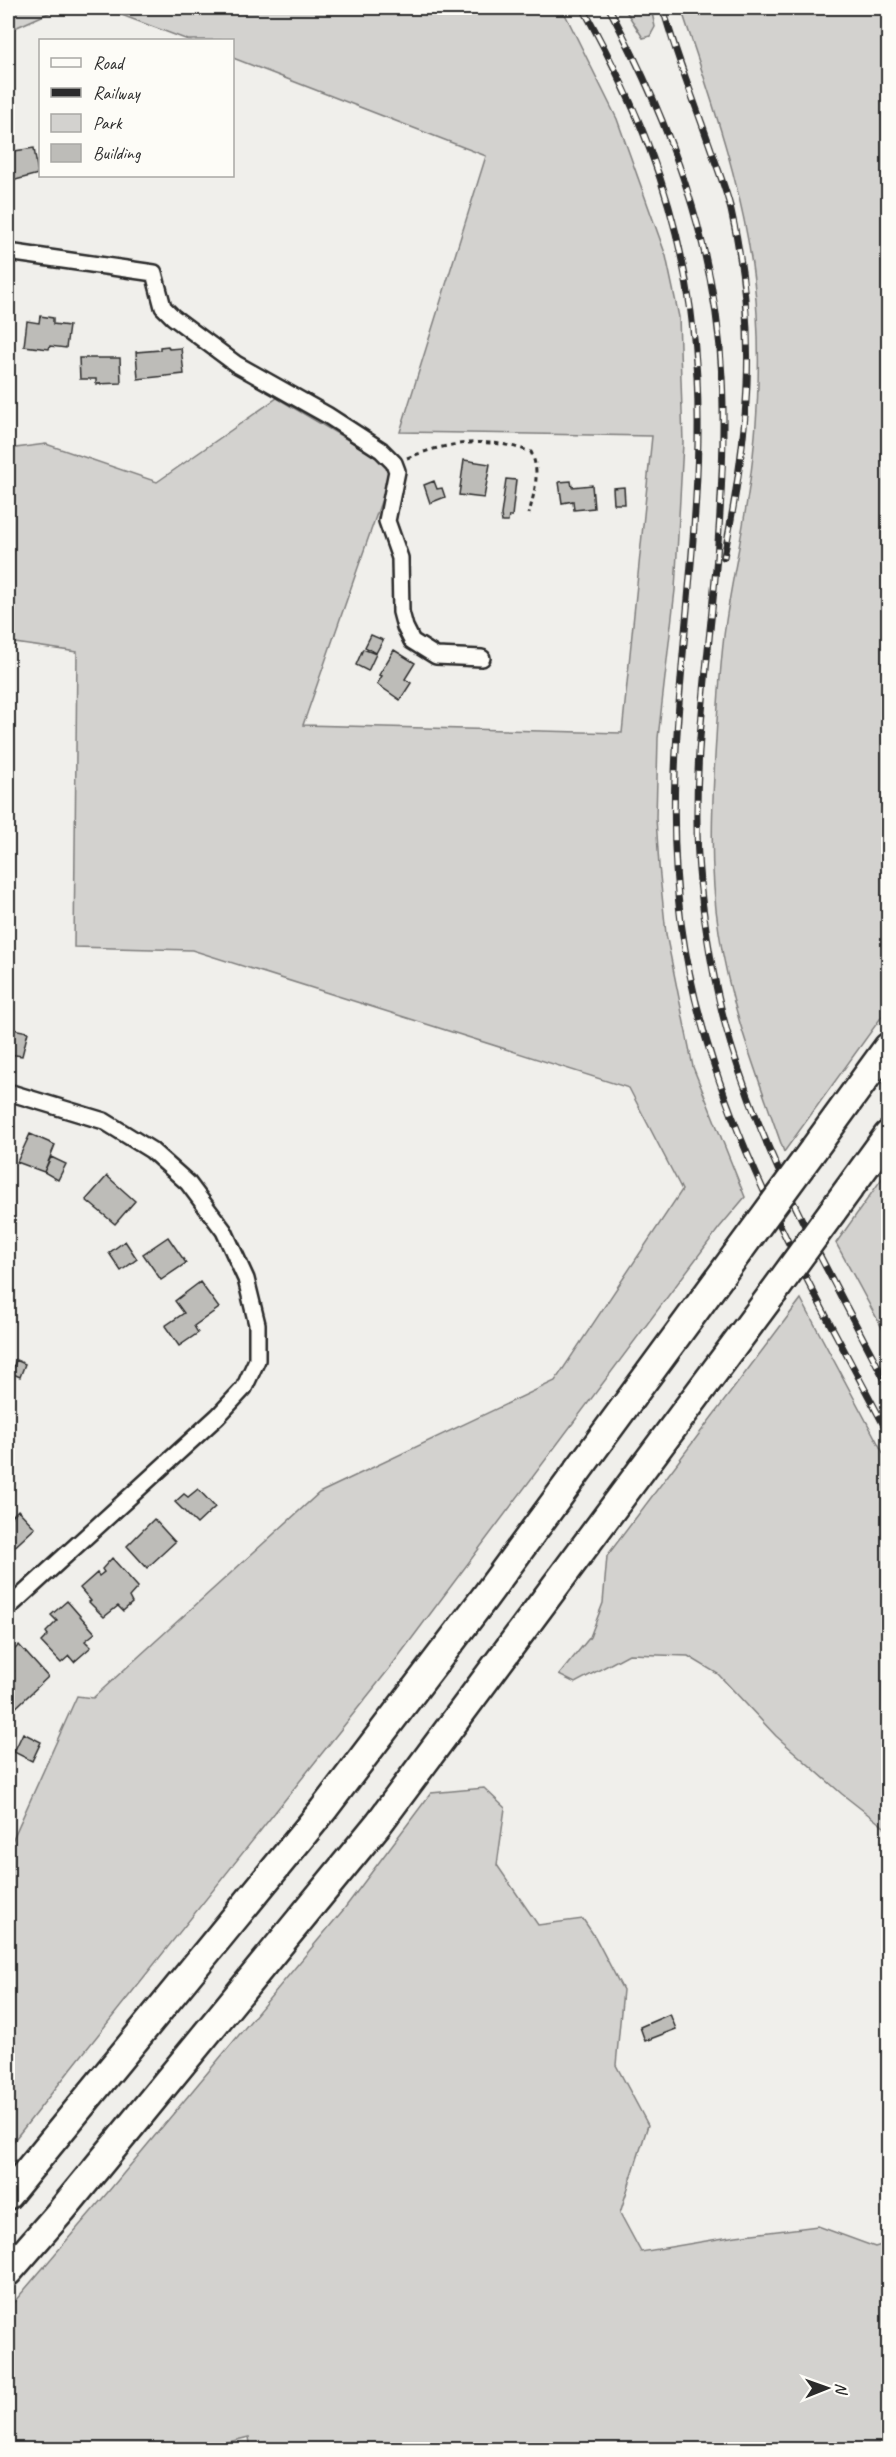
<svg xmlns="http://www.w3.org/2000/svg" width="896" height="2457" font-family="Caveat,sans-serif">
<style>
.green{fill:#d3d2cf;stroke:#7f7e7d;stroke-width:1.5}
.building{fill:#bdbcb8;stroke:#2b2b2b;stroke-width:1.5}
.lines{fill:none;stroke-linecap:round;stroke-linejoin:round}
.minor-casing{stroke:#2b2b2b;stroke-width:20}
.motorway-casing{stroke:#2b2b2b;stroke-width:32}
.path{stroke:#2b2b2b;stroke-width:3;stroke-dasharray:4.5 4.5;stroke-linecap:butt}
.minor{stroke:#fdfcf7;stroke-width:15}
.motorway{stroke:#fdfcf7;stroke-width:27}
.rail-casing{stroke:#2b2b2b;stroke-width:7}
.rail{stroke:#fdfcf7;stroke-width:4.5;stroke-dasharray:14;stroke-linecap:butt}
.motorway-bridge-casing{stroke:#2b2b2b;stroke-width:32;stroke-linecap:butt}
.motorway-bridge{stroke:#fdfcf7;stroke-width:27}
</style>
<rect width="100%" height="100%" fill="#f0efeb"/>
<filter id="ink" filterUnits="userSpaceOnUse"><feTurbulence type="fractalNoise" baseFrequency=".0167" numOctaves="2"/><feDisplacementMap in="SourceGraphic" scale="12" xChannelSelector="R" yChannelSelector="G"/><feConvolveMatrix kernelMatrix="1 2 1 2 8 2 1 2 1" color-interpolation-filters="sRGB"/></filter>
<g filter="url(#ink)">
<!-- green -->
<path class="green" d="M8,8H60L8,31Z
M103,8H562L617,119L666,256L679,317L683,443L675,590L658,738L656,818L659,866L666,934L693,1067L745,1197L719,1228L389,1669L8,2148V1850L77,1696L93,1698L319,1493L555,1381L682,1190L629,1088L192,950L74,947L77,652L8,642V449L46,444L157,482L277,398L382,460L389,467L390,476L303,725L622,733L652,436L400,432L486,156L233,58L232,40H188Z
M624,8H651L655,27L650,36L643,38Z
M681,8H888V1008L784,1152C759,1080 730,1007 719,932C709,869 712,804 716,739C718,702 720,665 725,628C730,590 739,551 745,513C756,448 761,380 757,314C751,209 714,107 681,8Z
M888,1170V1339L836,1243Z
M801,1299L888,1462V1830L842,1794L776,1736L718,1674L688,1656L629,1654L575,1683L559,1675L590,1637L603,1603L607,1556Z
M484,1788L505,1808L497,1865L538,1925L583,1919L595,1937L623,1990L616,2065L648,2125L620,2213L641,2252L736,2236L818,2226L875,2247L888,2243V2449L251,2450L249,2437L196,2450L8,2449V2309L108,2192L344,1909L431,1793Z"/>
<!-- building -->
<path class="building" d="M34,148L38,174L8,182V152Z
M40,316L53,318V324L69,326L66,348L50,346L49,349L24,346L27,321L39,323Z
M168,346L169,349L181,348L184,374L138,379L136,352L160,350V347Z
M79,358H120L121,383L96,384V379H80Z
M464,460L490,464L484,498L459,495Z
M506,479L516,480L512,516H509L508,522H502L501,515Z
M434,481L437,489L442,488L445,497L430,503L424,485Z
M571,481L572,487L592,485L594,508L574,510L573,501L562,503L559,482Z
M624,487L625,504H614L613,488Z
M371,635L383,640L376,653L365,647Z
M363,649L376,654L368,671L356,665Z
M394,650L415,663L405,679L411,683L400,700L377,684L382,676L379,675Z
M8,1028L28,1032L22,1056L8,1054Z
M30,1134L55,1145L44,1172L17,1162Z
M51,1157L66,1164L58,1180L44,1172Z
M107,1176L135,1201L115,1224L86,1200Z
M168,1237L186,1263L161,1280L143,1254Z
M125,1241L137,1259L121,1271L109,1253Z
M200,1282L219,1308L194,1326L198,1333L179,1346L165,1326L184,1313L175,1301Z
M16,1360L25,1364L20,1377L11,1373Z
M198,1489L215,1507L197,1524L175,1502L184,1494L188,1497Z
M18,1510L35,1528L8,1553V1520Z
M154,1519L175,1542L147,1568L127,1546Z
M112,1558L138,1587L129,1597L132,1603L123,1611L118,1606L104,1617L89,1602L91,1601L80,1588L97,1573L99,1576L104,1572L102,1569Z
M67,1601L95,1633L85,1641L91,1647L74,1662L69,1656L61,1663L41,1642L48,1635L46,1632L57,1621L51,1615Z
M19,1645L48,1677L8,1715V1677L14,1671L8,1664V1656Z
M23,1733L41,1742L32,1761L14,1752Z
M670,2014L676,2029L645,2041L640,2027Z"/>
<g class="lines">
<!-- minor casing -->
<g class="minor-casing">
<path id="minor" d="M8,252L154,273L163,307L173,317L236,364L327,415L381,450L394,463L397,471L387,521L400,558L401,612L405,627L412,641L436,656L482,658
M8,1092L104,1121L151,1150L188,1183L224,1231L246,1279L257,1324V1360L244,1388L218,1416L8,1608"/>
</g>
<!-- motorway casing -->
<g class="motorway-casing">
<path id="motorway" d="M813,1150L888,1047
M832,1212L888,1135
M8,2195L323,1810L485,1597L736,1255
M8,2272L62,2210L379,1823L773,1293"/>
</g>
<!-- path -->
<path class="path" d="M407,458C448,442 489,436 531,452C541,473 534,492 529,514"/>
<!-- minor -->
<use href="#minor" class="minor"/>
<!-- motorway -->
<use href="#motorway" class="motorway"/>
<!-- rail casing -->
<g class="rail-casing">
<path id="rail" d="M583,8C608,54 632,101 650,150C677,221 693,300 697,377C706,559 657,740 681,922C705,1108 803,1270 888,1433
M609,8C670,123 716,246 722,377C725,433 722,488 718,543C710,653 689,774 700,882C706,937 715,992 731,1045C767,1165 831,1276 888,1386
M663,8C677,59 697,108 714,158C720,175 727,193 731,210C759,331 748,437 724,557"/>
</g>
<!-- rail -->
<use href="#rail" class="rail"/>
<!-- motorway-bridge casing -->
<g class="motorway-bridge-casing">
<path id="motorway-bridge" d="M736,1255L813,1150
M773,1293L832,1212"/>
</g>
<!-- motorway-bridge -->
<use href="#motorway-bridge" class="motorway-bridge"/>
</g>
</g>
<!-- margin -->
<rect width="896" height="2457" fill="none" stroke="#fdfcf7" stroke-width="30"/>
<rect x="15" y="15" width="866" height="2427" fill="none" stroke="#2b2b2b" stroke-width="2" filter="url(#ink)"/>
<!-- legend -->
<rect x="39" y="39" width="195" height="138" fill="#fdfcf7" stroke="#a9a8a5" stroke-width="1.5"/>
<rect x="51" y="58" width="30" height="9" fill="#fdfcf7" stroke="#a9a8a5" stroke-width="1.5"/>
<text x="93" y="69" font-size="18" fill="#2b2b2b">Road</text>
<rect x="51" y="88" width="30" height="9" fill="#2b2b2b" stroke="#a9a8a5" stroke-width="1.5"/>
<text x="93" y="99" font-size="18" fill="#2b2b2b">Railway</text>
<rect x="51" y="114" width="30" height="18" fill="#d3d2cf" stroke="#a9a8a5" stroke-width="1.5"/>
<text x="93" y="129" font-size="18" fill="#2b2b2b">Park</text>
<rect x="51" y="144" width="30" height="18" fill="#bdbcb8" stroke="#a9a8a5" stroke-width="1.5"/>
<text x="93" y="159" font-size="18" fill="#2b2b2b">Building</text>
<!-- north arrow -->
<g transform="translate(827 2388) rotate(89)" stroke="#fdfcf7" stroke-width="4.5" paint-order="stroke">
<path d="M0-4.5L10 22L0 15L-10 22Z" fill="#2b2b2b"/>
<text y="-9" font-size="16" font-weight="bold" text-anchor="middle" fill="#2b2b2b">N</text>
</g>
</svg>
